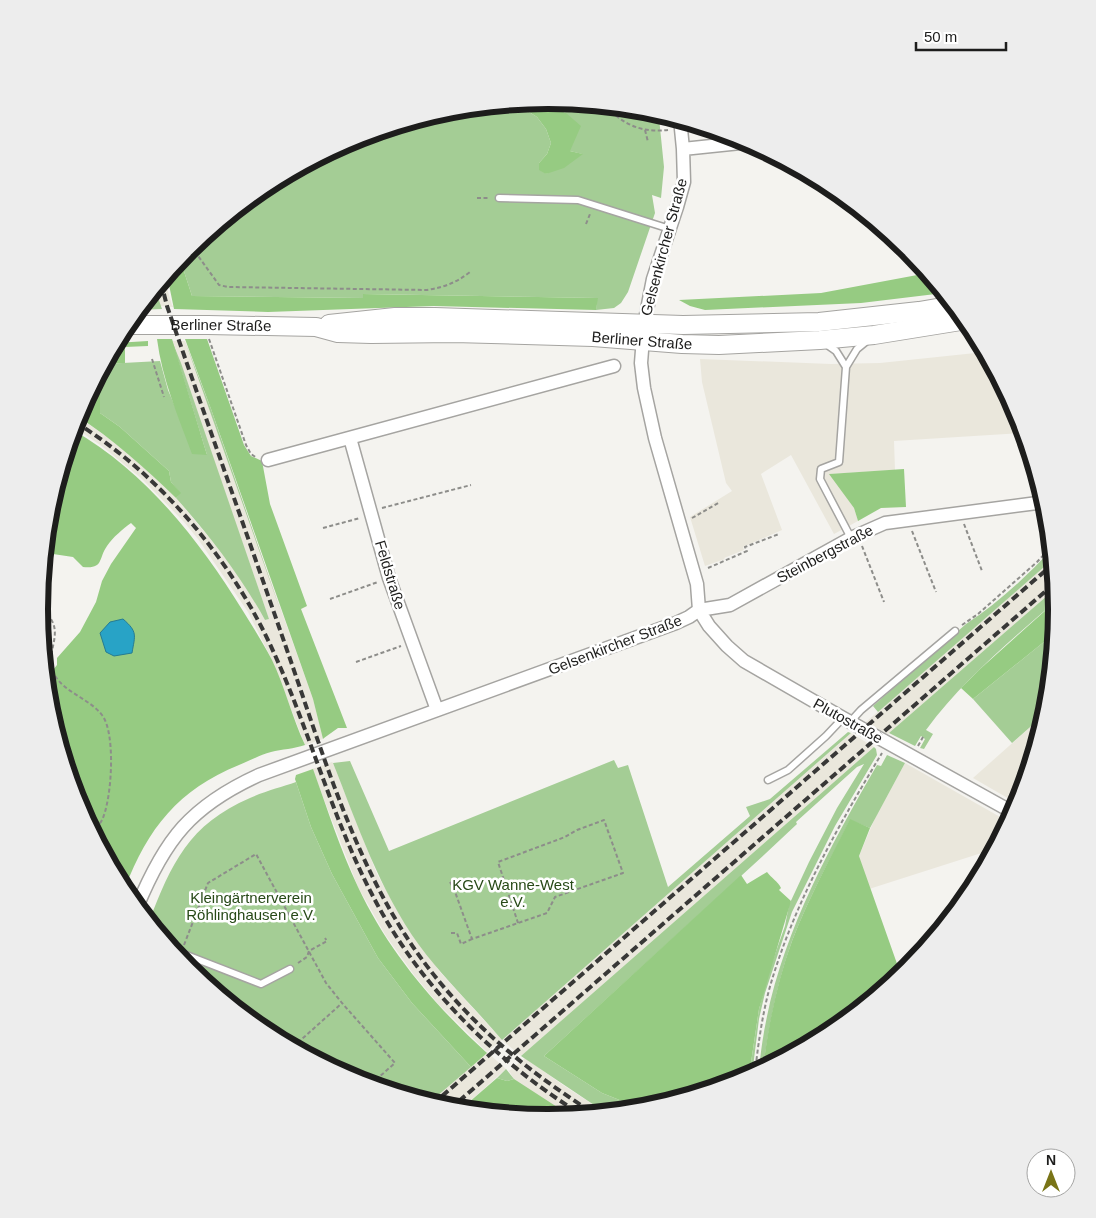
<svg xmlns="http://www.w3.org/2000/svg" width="1096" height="1218" font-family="Arial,sans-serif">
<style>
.built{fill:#eae7dc}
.green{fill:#a4cd95}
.forest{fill:#96cb82}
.water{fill:#28a3c6;stroke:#257b93}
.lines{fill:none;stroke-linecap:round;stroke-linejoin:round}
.service-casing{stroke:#a5a4a1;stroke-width:9}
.minor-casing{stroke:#a5a4a1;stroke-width:15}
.secondary-casing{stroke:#a5a4a1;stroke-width:20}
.path{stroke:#8d8d8a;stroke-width:2;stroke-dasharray:4 2.5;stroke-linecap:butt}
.service{stroke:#fff;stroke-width:6}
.minor{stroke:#fff;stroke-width:12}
.secondary{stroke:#fff;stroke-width:18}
.rail{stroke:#383837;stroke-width:4;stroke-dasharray:8 4;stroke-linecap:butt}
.labels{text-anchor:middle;stroke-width:5;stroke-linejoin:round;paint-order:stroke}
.street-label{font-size:15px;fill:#1d1d1c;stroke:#fff}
.park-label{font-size:15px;fill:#274917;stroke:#fff}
.rim{fill:none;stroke:#1d1d1c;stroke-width:6}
</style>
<rect width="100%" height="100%" fill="#f4f3ef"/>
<!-- built -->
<path class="built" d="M164,278L172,305L174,307L160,306L155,289Z
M172,341H185L313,699L323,739L305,745L272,660L248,612L198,539L184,522L142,479L103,447L74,427L77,416L107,437L138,462L176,498L222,553L247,588L265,620L269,619Z
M985,352L1019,414L1024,433L894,441L895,470L830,474L854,508L858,521L834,534L791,455L761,474L782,530L743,547L744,550L724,558L725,559L705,566L690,517L732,491L726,483L702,382L700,359L831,364L880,363Z
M1052,560L1055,589L888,734L866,722Z
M1046,713L1018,804L973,778L991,762Z
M851,733L874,747L521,1056L502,1040L487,1052L506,1069L460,1110L448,1108L429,1103L487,1052L439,1005L414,975L386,936L358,887L312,769L332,762L333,763L377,874L400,915L440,972L502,1040Z
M905,763L1009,822L994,849L869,889L859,856L875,818Z
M525,1058L563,1085L606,1113L571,1116L541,1098L514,1079L509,1071Z"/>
<!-- green -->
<path class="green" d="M551,100L648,110L661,114L662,117L659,118L664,167L661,198L652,195L655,213L628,292L621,303L614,308L596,310L597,298L364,294L363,298L192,296L180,259L188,249L265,185L353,138L449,109L515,103L537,117L546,129L551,143L547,154L539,163L546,174L582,154L570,151L566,113L549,107Z
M155,289L162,309L138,310V309Z
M172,341L181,363L269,619L265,620C240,575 210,536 176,498L180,493L171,482L169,471L120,427L100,413V372L104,364L160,361L168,390L179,416L207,455Z
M185,341L211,409L282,615Z
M1051,550L1052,560L878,712L873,706L966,624C997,604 1026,577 1051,550Z
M1055,589L1056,601C1010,641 963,680 926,730L933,734L924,749L920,748L925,739L921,736L915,746L889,733Z
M1055,633L1046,713L1012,743L973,699Z
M848,732L851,733L502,1040C475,1008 444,979 419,945C379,889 358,826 333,763L350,761L389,851L614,760L618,768L628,765L668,887L750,816L746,807L770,799Z
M874,747L876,749L877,755L835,826L792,912L765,993L759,1019L752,1075L749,1076L759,1009L768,974L785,926L789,905L809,862L837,808L864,764L857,767L796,822L797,824L765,854L544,1056L602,1093L642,1109L606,1113L521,1056Z
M887,755L905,763L870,828L850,820C830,860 808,899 792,941C777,983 769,1025 763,1069L759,1071C768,959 822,860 877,765L881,766Z
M296,782L311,827L332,874L378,958L412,1003L471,1067L429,1103L353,1079L265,1032L188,969L149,922C171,864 189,824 250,798C265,791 282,787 296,782Z
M506,1069L514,1079L507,1081L497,1078Z"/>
<!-- forest -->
<path class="forest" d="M542,100H551L550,107L566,113L581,126L570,151L583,154L564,168L546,174L539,170V163L547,154L551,143L546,129L537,117L515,103L529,102L533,105H541Z
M180,259L192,296L363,298V294L598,298L596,310L434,306L268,312L174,309L167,275Z
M928,273L944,293L861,303L705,310L690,306L679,300L821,293Z
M157,339H172L207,455L192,454C178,416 162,379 157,339Z
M185,339H207L244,445L251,456L262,461L270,504L307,606L301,609L347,728H338L324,738L323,739L313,699L211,409Z
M148,341V346L125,347V363L104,364L115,343Z
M100,372V413L120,427L169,471L171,482L181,493L176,498C145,468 113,439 77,416Z
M73,430C146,472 199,540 243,611C253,627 263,643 272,660C285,687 292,717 305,745C294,749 282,749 271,752C260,755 249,761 239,765C178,790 148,828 125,888L122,886C91,829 64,773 49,709C46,698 46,686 45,675H49L57,665V658L80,632L96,602L102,581L111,564L136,528L131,523C123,529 113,537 107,546C98,559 104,569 83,567L73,557L53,554L45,547L49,509Z
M904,469L906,507L881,508L858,521L854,508L829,474Z
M1056,601L1055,633L973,699L961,688L979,670Z
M313,769C327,808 340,849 358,887C388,951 435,1006 487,1053L471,1067L412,1003L378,958L332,874L311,827L295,779L296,775Z
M850,819L870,828L859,856L901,975L831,1033L763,1069C768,1026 777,982 792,941C808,899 830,859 850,819Z
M767,872C771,878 778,881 781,888L779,890L791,901L759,1009L749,1076L743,1080L642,1109L602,1093L544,1056L741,875L747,884Z
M497,1078L507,1081L514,1079L571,1116L548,1118L519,1115L502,1106L493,1113L460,1110Z"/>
<!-- water -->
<path class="water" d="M123,619C138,632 135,635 132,653L114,656L106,652L100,633L110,622Z"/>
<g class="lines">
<!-- service casing -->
<g class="service-casing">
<path id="service" d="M499,198L578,200L670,229
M826,344L836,351L846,367
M851,538L820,479L821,469L839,462L846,367L857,349L868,340
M850,722L861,710L955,631
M768,780L788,770L826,736L843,718
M171,949L261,984L290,969"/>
</g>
<!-- minor casing -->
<g class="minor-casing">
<path id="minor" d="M680,119L683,149L684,182L677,207L653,279L644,325L641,363L644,388L655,438L697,584L699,610
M683,149L750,142
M350,438L389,578L437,710
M268,460L614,366
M699,610L709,626L727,646L744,661L843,718L1014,813
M137,907C165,839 191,806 259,775L676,623L689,617L699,610L730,605L851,538L885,523L1045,502"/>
</g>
<!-- secondary casing -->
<g class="secondary-casing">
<g id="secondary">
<path d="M329,324L395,317H435L683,325L819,322L919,311L954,305"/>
<path id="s1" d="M125,325H208L316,327L338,333L371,334L454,333L593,337L682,344L719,345L820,340L874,335L967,320"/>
</g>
</g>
<!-- path -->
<path class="path" d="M607,106C622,125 643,133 668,130
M645,130L648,142
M477,198H489
M586,224L590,214
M191,246L219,285L228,287L427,290C444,287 456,283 470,272
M209,339L246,445L251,454L257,458
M152,359L164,397
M382,508L471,485
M692,518L720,502
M964,524L982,571
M323,528L360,518
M912,531L936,592
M862,546L884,602
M708,568L747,551L745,547L779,534
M330,599L378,582
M39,604C44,610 52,618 54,626C58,641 46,657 53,672C62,692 89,698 102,715C116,733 112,799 102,820C100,824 96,828 92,832
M962,625L978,614L1037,562L1051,547
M44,660L48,656H51
M356,662L401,646
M45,672H53
M918,746L923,737
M450,882L454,889L472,939L547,913L555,897L623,873L604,820L577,830L565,837L498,862L518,923
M451,933H457L461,944L472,939
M184,945L208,883L256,854L326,983L342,1003L395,1063L370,1085
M298,963L307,957L309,951L327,941L325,938
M293,1047L341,1004
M755,1073C758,1045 762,1017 769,990C793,905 837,828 882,753"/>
<!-- service -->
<use href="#service" class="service"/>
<!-- minor -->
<use href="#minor" class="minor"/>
<!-- secondary -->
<use href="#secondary" class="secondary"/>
<!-- rail -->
<path class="rail" d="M161,282L167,306C207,422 248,537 288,653C327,765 361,887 438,980C482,1034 536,1077 595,1114
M75,422C161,475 233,561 274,653C311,734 333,822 376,902C423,990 497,1062 582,1115
M433,1104L1053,564
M450,1109L1055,583"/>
</g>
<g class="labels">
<!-- street labels -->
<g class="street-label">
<text transform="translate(664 247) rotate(-75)" y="5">Gelsenkircher Straße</text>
<text dy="5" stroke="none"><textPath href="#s1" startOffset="96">Berliner Straße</textPath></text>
<text dy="5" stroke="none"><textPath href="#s1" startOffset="518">Berliner Straße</textPath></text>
<text transform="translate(825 554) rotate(-28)" y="5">Steinbergstraße</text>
<text transform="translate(390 575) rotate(73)" y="5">Feldstraße</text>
<text transform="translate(615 645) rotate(-21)" y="5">Gelsenkircher Straße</text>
<text transform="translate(848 721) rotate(29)" y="5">Plutostraße</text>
</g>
<!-- park labels -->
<g class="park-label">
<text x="513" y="890">KGV Wanne-West<tspan x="513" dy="17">e.V.</tspan></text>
<text x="251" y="903">Kleingärtnerverein<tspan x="251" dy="17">Röhlinghausen e.V.</tspan></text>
</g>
</g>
<!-- crop -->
<path d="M0 0H1096V1218H0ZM48 609a500 500 0 1 1 1000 0a500 500 0 1 1-1000 0Z" fill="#ededed" fill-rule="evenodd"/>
<path class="rim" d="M48 609a500 500 0 1 1 1000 0a500 500 0 1 1-1000 0Z"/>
<!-- north arrow -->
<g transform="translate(1051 1173)"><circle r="24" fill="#ffffff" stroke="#a5a5a4"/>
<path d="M0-4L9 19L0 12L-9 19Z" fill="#797417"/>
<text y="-8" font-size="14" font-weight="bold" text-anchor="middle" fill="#1d1d1c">N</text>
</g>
<!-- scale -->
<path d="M916 42v8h90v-8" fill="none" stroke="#1d1d1c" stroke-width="2.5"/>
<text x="924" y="42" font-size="15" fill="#1d1d1c" stroke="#ffffff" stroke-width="4" paint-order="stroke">50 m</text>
</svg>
